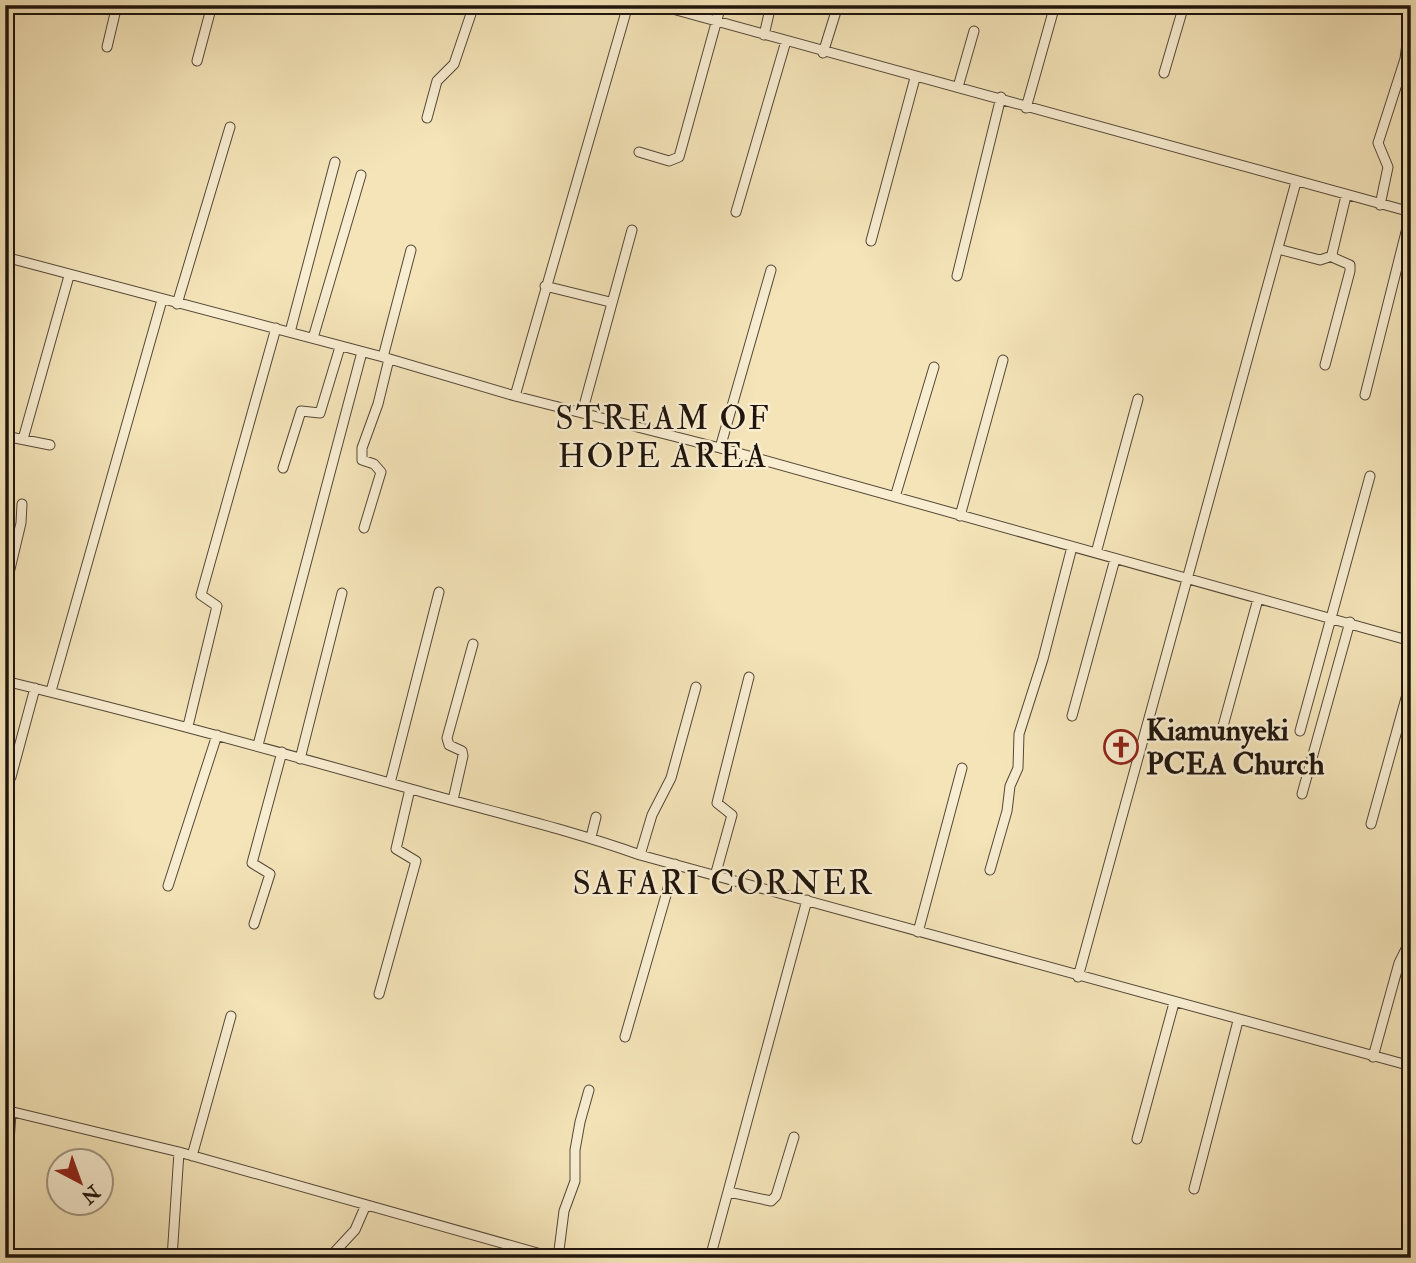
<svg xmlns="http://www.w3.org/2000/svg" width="1416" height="1263" font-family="'IM FELL Double Pica',serif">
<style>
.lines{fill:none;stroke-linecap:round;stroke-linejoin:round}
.minor-casing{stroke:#544837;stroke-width:11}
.minor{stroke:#f8edd1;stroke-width:9}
.labels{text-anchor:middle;stroke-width:5;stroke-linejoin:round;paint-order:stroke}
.poi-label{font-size:30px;font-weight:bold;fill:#1e140c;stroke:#f8edd1;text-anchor:start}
.quarter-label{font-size:33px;letter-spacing:2px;fill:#1e140c;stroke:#f8edd1}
</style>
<rect width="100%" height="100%" fill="#f4e4b8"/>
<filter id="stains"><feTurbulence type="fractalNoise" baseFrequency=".00286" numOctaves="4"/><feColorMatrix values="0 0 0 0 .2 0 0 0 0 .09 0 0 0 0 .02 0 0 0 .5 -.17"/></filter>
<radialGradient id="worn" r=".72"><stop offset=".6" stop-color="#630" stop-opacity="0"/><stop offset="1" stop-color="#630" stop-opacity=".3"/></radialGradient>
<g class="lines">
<!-- minor casing -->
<g class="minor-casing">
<path id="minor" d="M658,5L1411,212
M764,35L771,5
M107,47L117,5
M823,53L838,5
M197,61L212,5
M1164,73L1184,5
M958,87L974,31
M1026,108L1055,5
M427,118L437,81L454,64L474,5
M639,152L669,161L679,157L721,5
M1380,205L1388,167L1378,143L1405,59L1411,12
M736,212L786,41
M871,241L915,78
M1278,249L1320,260L1332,256
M5,257L383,357L515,396L720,448L1411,641
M957,276L1001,97
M545,286L610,302
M177,304L230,127
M290,332L335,162
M313,338L361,175
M383,357L411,250
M1325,365L1350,271V265L1334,258L1332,254L1346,196
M1365,395L1411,212
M515,396L628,5
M582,413L632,230
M5,436L50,445
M23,439L69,276
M720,448L771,270
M283,468L301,411L320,413L340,347
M895,497L934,367
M960,516L1003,360
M364,528L381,472L374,464L362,460V448L378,404L389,359
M1096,553L1138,399
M5,590L21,523L22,504
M5,681C141,714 276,751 411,789C488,811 565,828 640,855L1411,1066
M51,691L162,300
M1072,716L1115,559
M188,726L217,606L201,595L276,328
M1300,731L1370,476
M1220,737L1258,599
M258,745L362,352
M300,759L342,593
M11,777L35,688
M390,783L439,592
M1302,794L1350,622
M453,800L463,756L462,751L449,745L447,738L473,644
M1371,824L1411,680
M591,837L596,817
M640,855L652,815L671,778L696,687
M990,870L1007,811L1010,786L1018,768L1019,734L1043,659L1072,547
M715,876L732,815L717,803L749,677
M168,886L217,735
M254,924L270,874L252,863L282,752
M918,932L962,768
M1078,977L1296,182
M379,994L416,861L396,849L410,789
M625,1037L675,864
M1373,1057L1399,963L1407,947
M5,1110L179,1152L555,1258
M1137,1139L1174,1003
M192,1156L231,1016
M1194,1189L1238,1021
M729,1192L771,1201L776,1196L794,1137
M5,1203L11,1112
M172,1258L179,1152
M329,1258L355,1230L365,1207
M558,1258L564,1211L575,1181V1150L580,1122L589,1090
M710,1258L807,900
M1000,1258L1001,1255"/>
</g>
<!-- minor -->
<use href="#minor" class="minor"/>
</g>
<!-- icons -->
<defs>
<g id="church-ring" transform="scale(1.75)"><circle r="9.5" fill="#f8edd1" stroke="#8f2418" stroke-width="1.5"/><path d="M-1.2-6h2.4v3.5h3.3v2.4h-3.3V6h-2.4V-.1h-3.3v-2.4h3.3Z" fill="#8f2418"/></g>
</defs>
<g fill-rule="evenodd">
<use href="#church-ring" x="1121" y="747"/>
</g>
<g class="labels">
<!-- poi labels -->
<g class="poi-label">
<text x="1146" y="740">Kiamunyeki<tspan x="1146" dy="34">PCEA Church</tspan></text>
</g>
<!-- quarter labels -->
<g class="quarter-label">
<text x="663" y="429">STREAM OF<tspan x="663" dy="38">HOPE AREA</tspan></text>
<text x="723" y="894">SAFARI CORNER</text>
</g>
</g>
<!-- margin -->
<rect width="1416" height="1263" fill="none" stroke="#f4e4b8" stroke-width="28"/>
<rect x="7" y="7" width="1402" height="1249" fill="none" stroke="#1e140c" stroke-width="3.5"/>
<rect x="14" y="14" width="1388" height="1235" fill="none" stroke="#1e140c" stroke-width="2"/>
<!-- north arrow -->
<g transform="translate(80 1182) rotate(139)"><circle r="33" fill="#f8edd1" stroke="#a19682" stroke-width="2"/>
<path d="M0-5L12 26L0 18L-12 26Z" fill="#8f2418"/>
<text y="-10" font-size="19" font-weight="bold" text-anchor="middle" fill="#1e140c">N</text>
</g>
<rect width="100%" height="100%" filter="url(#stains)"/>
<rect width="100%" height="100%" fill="url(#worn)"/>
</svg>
